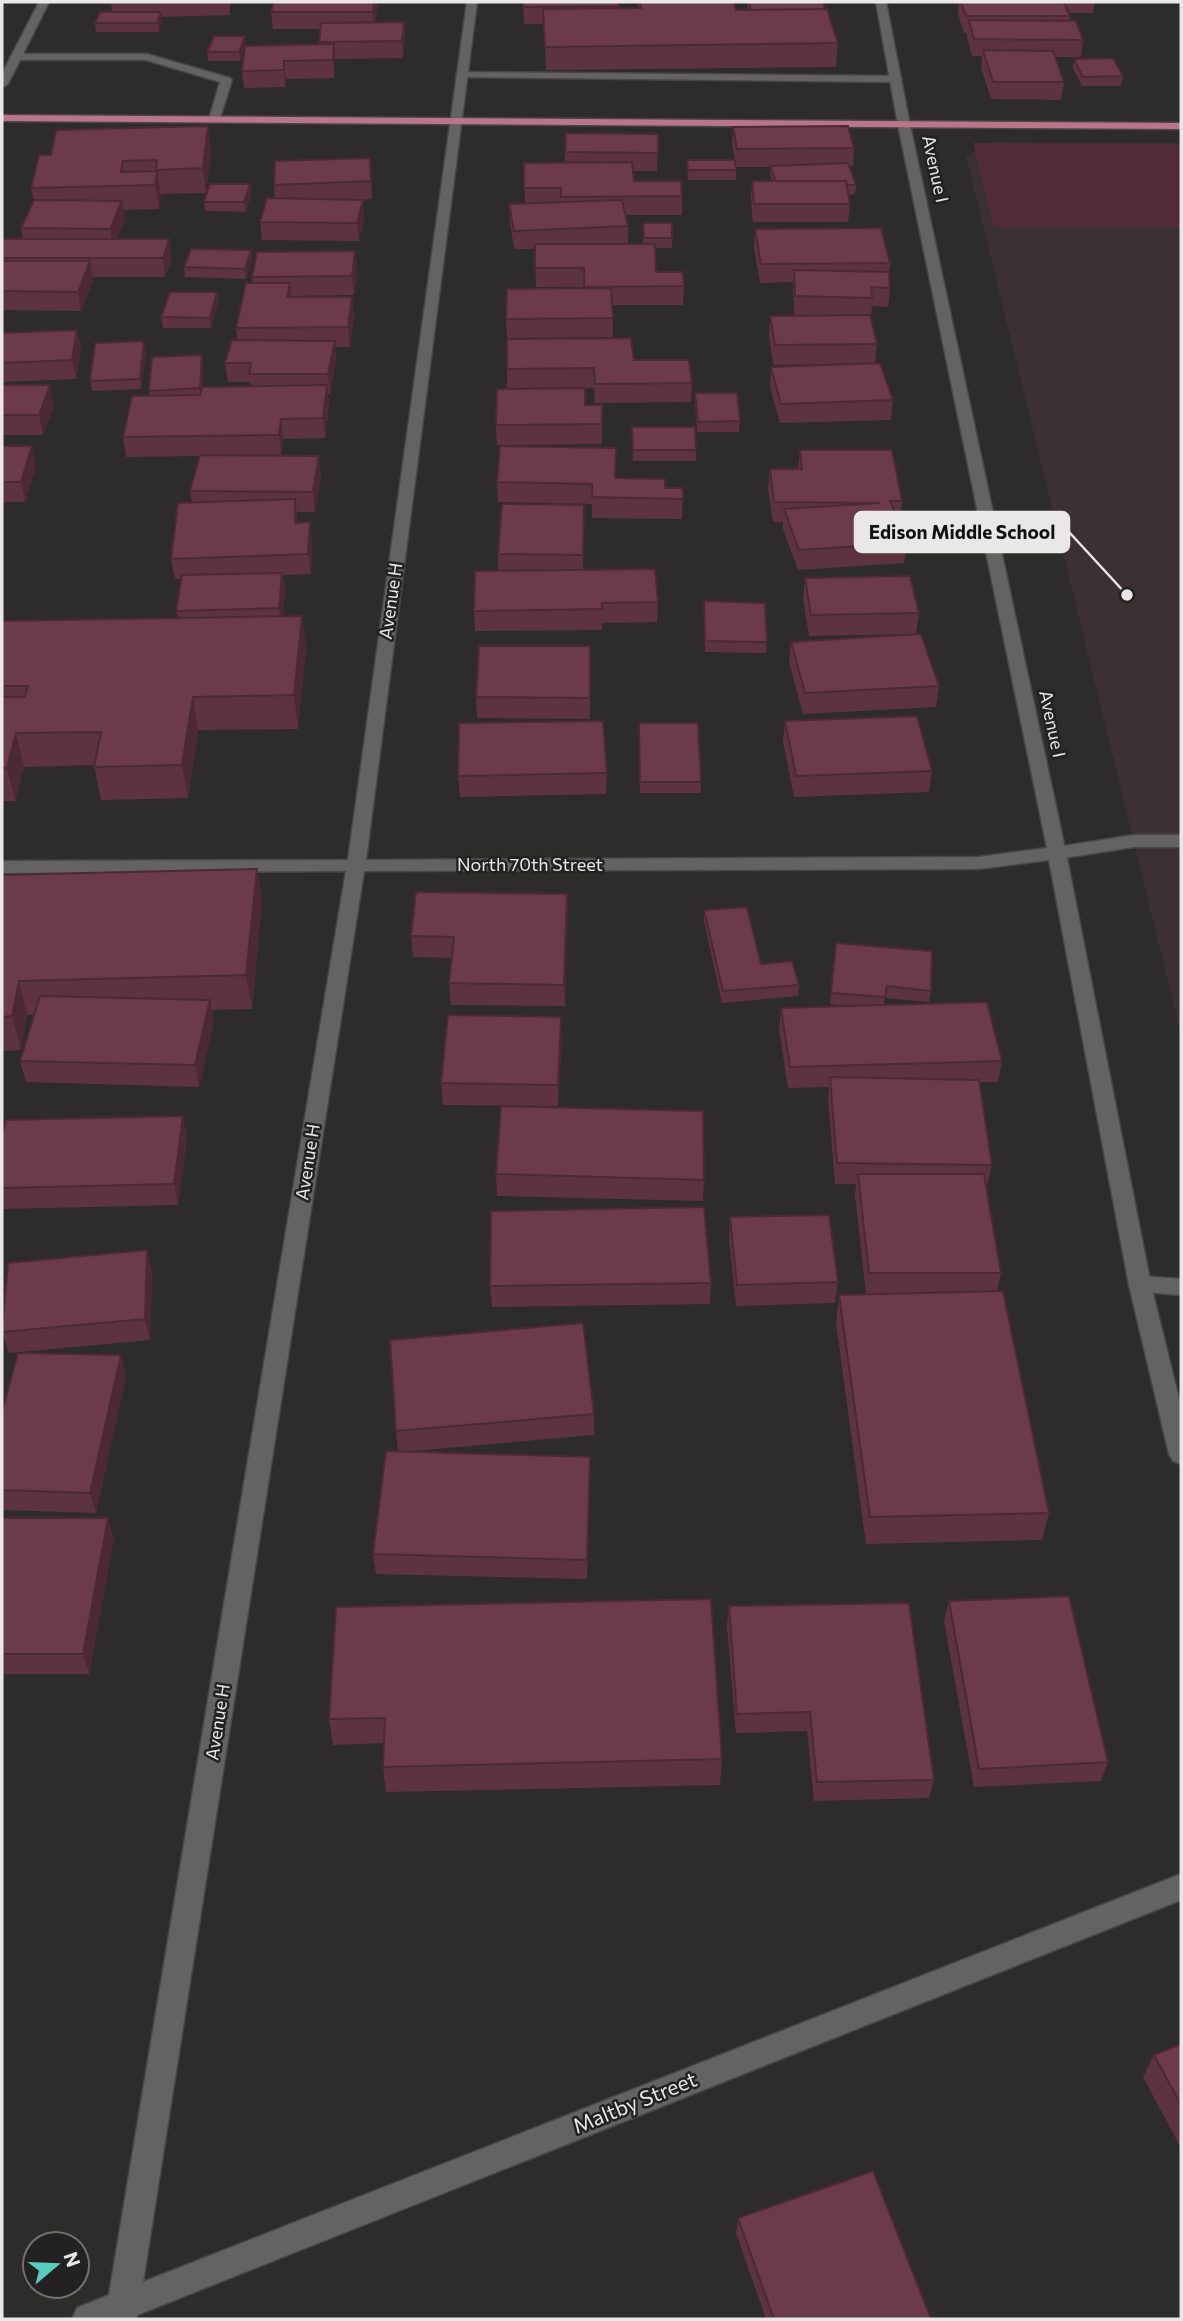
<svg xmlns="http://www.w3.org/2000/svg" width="1183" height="2321" font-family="Commissioner,sans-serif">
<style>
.built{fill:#3b3133}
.green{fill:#512c36}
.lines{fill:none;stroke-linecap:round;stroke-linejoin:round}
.lane-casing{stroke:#494647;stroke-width:3}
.street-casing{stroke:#494647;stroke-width:3}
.secondary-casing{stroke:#494647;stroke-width:3}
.primary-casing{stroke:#494647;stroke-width:3}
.lane{fill:#656262;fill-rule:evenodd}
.street{fill:#656262;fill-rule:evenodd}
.secondary{fill:#656262;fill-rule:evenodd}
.primary{fill:#ba7588;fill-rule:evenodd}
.wall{fill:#5d333f}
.shaded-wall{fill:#4c2933}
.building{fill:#6c3b49;stroke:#4c2933;stroke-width:2}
.labels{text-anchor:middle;stroke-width:5;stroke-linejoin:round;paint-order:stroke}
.street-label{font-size:18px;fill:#e9e7e7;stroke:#242122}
.near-street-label{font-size:21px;fill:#e9e7e7;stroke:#242122}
.leader{fill:none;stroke:#e9e7e7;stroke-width:2.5}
.callout-dot{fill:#e9e7e7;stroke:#242122;stroke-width:2.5}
.callout{fill:#e9e7e7;stroke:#e9e7e7;stroke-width:2.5}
.callout-label{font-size:19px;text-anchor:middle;font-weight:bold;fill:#111}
</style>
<rect width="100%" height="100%" fill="#2e2b2b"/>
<!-- built -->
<path class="built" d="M992,142L1181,143V1035L966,156Z"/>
<!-- green -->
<path class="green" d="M973,143L1181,144V228L994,227Z"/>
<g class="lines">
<!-- lane casing -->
<g class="lane-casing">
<path id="lane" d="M147,54L230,78L232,80L219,121L209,119L220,82L146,60H16L10,57L16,54Z
M462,72L896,76L902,79L896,82L458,77L456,75Z
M1134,835H1181V847H1134L1057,859L1048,853L1057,847Z
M1140,1276L1181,1279V1295L1132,1291L1129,1285L1132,1279Z"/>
</g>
<!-- street casing -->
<g class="street-casing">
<path id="street" d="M467,2H477L366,860L978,857L1047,848L898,125L876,2H886L910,125L1066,853L1151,1285L1181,1407V1464L1173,1461L1169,1454L1129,1285L1049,860L978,869L364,871L143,2282L1181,1874V1900L137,2315V2319H72L77,2308L109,2295L346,871L2,873V861L348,860Z"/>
</g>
<!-- secondary casing -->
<g class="secondary-casing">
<path id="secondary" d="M39,2H49L8,84L2,87V74Z"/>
</g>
<!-- primary casing -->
<g class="primary-casing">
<path id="primary" d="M2,115L1181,123V129L2,121Z"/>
</g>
<!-- lane -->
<use href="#lane" class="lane"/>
<!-- street -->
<use href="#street" class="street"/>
<!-- secondary -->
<use href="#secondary" class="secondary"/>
<!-- primary -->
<use href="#primary" class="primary"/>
</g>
<!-- wall -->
<path class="wall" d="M111,2H230V15L161,17L162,21L159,32H96L95,23L112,12Z
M378,2L375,22H404L405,39L403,58L335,59L334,78L286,79L285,87L244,88L242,71L244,50L240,61H208L207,52L246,46L319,44L320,29H273L271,12Z
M523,2H619V8H638V2H734L736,10H748L747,2H823L838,43L836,67L546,70L544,24H524Z
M959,2H1095L1093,13H1069L1070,16V21L1083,40L1081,57H1055L1064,82L1061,100L991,99L981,68L982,56H972L967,37V33H964L958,14Z
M1074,59L1123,76L1121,86H1082L1073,68Z
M733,127L854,148L853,166H849L856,185L855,194L848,195L850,204L848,222H753L751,199L752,181H772L770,175V167H736V180H688L687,160H735L732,145Z
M658,134L657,171H633L634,181L682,196V215H625L628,226V244H643V223L672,238V248H655L656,272L684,286L683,305H613V337L507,338L506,319L584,288V287H536L535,249H514L510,222L509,204L525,203L524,163H565V152Z
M211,150L206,193L161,194L159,209L123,210L125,219L117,239L172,258L165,277H93V280L81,311L2,310V239H23L21,228L34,201L31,188L39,155Z
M371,176L372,199L363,200L364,218L359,241L262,240L260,222L275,198L274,185Z
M250,184L251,194L246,212L205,211L204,202Z
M755,229L890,263L889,272L890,288L888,307L872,306L871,317L877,344L875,363L773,365L769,335L770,316H826L794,315L793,282L760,283L754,248Z
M251,250L252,260L246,279L185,277L184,267Z
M357,270L354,295L291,296V297L354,316L350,347H335L336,361L330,394H328L329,405L325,438L283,439L281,455L229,456H319L321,476L315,512H297V523L312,543L311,574L283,575L285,593L283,616H302L306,649L298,729L198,730L188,798L101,800L94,765L24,767L15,801H2V621L178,618L176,611L181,579H175L171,559L192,503L190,491L199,456L126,457L123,437L150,396L149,391L203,365L202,387L251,386L250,382H228L225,363L237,340L236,328L253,283L252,277Z
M217,292L218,302L211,328H163L161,317Z
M77,330L81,350L76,379L2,382V333Z
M144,341L146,351L141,389L92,391L90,381Z
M634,360L692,383L691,402L595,403L594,388L532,389L585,405H602V444L497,445L496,425L507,389V369Z
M771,367L893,400L891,420L780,423L770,387Z
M2,385L54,405L43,435H2Z
M695,393L740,421L739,432H697L695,404Z
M632,427L696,450V461H633Z
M2,446L36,466L25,502H2Z
M800,450L902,501L900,521H898L907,543L904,563L798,570L783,529V522H773L768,489L770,469H798Z
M615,478L665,488H683L682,519L592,518V504L498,502L497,482Z
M584,505L583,570L658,602L657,622L602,623V630L475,631L474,611L498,571V554Z
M805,578L919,613L916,634L809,636L803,599Z
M704,601L767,642L766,653L705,652Z
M791,642L939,686L936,707L803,714L789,662Z
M590,646V719L477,718L476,697Z
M785,721L932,771L929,792L794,797L783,741Z
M639,734L701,782V793H640Z
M607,773L606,794L460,797L458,776Z
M257,869L262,902L252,1009L212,1010L214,1022L199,1087L26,1082L20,1061L34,1015H27L21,1050L2,1051V875Z
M567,894L565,1006L451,1005L449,983L452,958L413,957L411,936Z
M704,910L761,964L799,985L798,996L722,1003L704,921Z
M836,943L931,991L929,1002L885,998L884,1005L1002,1061L998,1082H980L992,1165L987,1186L1001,1273L997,1291L1049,1513L1042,1540L866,1544L836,1323L839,1295L866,1294L855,1195L856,1184H835L828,1098L829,1087L788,1088L779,1029L781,1008L852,1006L830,1004Z
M562,1038L558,1106L443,1105L441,1083Z
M2,1136L187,1137L178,1205L2,1209Z
M496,1174L704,1180L703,1201L497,1196Z
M730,1217L838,1282L835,1303L736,1306L729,1238Z
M147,1250L152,1271L150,1340L9,1353L2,1332Z
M711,1283L710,1304L492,1307L490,1286Z
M121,1355L126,1376L96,1513L2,1510V1412Z
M594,1414V1435L402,1452L590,1457L587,1579L376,1574L373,1554L398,1451L396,1431Z
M2,1518L114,1538L89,1674H2Z
M949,1601L1108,1762L1101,1781L974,1787L944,1621Z
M729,1606L934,1780L929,1798L814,1801L807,1731L736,1733L727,1626Z
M336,1607L722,1759L720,1785L386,1792L383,1767L384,1743L333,1745L329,1719Z
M1181,2044V2148L1143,2077L1154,2055Z
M738,2218L931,2319H766L736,2233Z"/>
<!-- shaded-wall -->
<path class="shaded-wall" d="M374,2H378L374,29L373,12Z
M161,12L162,21L159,32L157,23Z
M404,22L405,39L403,58L402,41Z
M245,36L246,46L240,61L239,52Z
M334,44L335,61L334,78L333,60Z
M284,61L286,79L285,87L284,70Z
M208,126L211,150L206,193L203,168Z
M157,171L161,195L159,209L155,185Z
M250,184L251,194L246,212L244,202Z
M363,200L364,218L359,241L357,223Z
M122,201L125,219L113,248L110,229Z
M169,239L172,258L165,277L163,258Z
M251,250L252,260L246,279L245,269Z
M355,251L357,270L354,295L352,276Z
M90,261L93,280L81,311L78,292Z
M290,283L292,302L287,297Z
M217,292L218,302L211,328L210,318Z
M352,297L354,316L350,347L348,327Z
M77,330L81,350L76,379L72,360Z
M144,341L146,351L141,389L140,379Z
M335,341L336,361L330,394L328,374Z
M202,355L203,365L201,399L200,388Z
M50,385L54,405L43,435L39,415Z
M327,385L329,405L325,438L323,418Z
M281,419L283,439L281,455L279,435Z
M32,446L36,466L25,502L21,482Z
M319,456L321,476L315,512L313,492Z
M295,499L298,520L297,543L295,523Z
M310,522L312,543L311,574L308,554Z
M282,573L285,593L282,629L279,608Z
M302,616L306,649L298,729L294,695Z
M193,697L198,730L188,798L182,765Z
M16,733L24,767L15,801L7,768Z
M257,869L262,902L252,1009L246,975Z
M567,894L568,915L565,1006L564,985Z
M19,981L27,1015L21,1050L12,1016Z
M210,1000L214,1022L199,1087L195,1065Z
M561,1017L562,1038L558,1106V1085Z
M183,1116L187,1137L178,1205L174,1184Z
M147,1250L152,1271L150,1340L145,1319Z
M121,1355L126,1376L96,1513L90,1493Z
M108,1518L114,1538L89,1674L83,1654Z"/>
<!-- building -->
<path class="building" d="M274,2H374L373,12H271Z
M523,2H619V6L523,7Z
M640,2H734L736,10L827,9L838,43L545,47L543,9L641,8Z
M749,2H823L825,9L751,10Z
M961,2H1064L1070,16H966Z
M100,12H161L157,23H95Z
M969,20L1076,21L1083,40L974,39Z
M404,22L402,41L319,42L321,23Z
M214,36H245L239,52H207Z
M334,44L333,60L284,61V70L242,71L245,46Z
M983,50L1053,51L1064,82H993Z
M1113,58L1123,76L1083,77L1074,59Z
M208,126L203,168L156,170L157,160L123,161L121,172L157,171L155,185L31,188L39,155H51L56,130Z
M848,126L854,148L737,149L733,127Z
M566,133L658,134V153L565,152Z
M370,158L371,181L274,185L275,161Z
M687,160H735L736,170H688Z
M632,162L634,181H681L682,196L561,197V188H524V163Z
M848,163L856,185H847L846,181H776L770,166Z
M752,181H846L850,204H754Z
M210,184H250L244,202H204Z
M267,198L363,200L357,223L260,222Z
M34,200L122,201L110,229L21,228Z
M622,200L628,226L514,231L509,204Z
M643,223H672V238H644Z
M881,228L890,263L761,264L755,229Z
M2,239H169L163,258H2Z
M535,244H655L656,272H683L684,286L584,287V268H535Z
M191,249L251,250L245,269L184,267Z
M355,251L352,276L252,277L257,252Z
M2,261H90L78,292L2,291Z
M794,270L889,272L890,288L871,287L872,298L795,296Z
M246,283H290L287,297H352L348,327L236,328Z
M611,288L613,318L506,319L507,289Z
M170,292H217L210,318L161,317Z
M870,315L877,344L775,345L770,316Z
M77,330L72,360L2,363V333Z
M631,338L634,360H689L692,383L595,384L594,368L507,369V339Z
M232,340L335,341L328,374H249L251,363H225Z
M144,341L140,379L90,381L95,343Z
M202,355L200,388L149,391L152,357Z
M880,363L893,400L781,404L771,367Z
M2,385H50L39,415H2Z
M327,385L323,418L281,419L279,435L123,437L132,396L200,395L202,387Z
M585,388V405H602V424L496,425L497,389Z
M695,393H737L740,421L698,422Z
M632,427H695L696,450H633Z
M2,446H32L21,482H2Z
M500,446L616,448L615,478L665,479V488H683V499L592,497V484L497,482Z
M800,450H892L902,501H890L907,543L799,550L784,509L880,503L774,502L770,469H802Z
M200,455L319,456L313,492L190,491Z
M295,499V523L310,522L308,554L171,559L178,503Z
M502,504L584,505L583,555L498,554Z
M655,569L658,602L602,603V609L474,611L475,571Z
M282,573L279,608L176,611L182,575Z
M910,576L919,613L811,615L805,578Z
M704,601L765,603L767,642L705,641Z
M302,616L294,695L193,697L182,765L94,767L101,732L16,733L7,768H2V697H25L28,686H2V621Z
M921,634L939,686L805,693L791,642Z
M479,646H590V698L476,697Z
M917,716L932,771L796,776L785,721Z
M603,721L607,773L458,776L459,723Z
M639,723H698L701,782H640Z
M257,869L246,975L19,981L12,1016L2,1017V875Z
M416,892L567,894L564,985L449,983L454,937L411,936Z
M747,907L761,964L792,961L799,985L723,991L704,910Z
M836,943L932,951L931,991L887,986L885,997L831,993Z
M40,996L210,1000L195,1065L20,1061Z
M987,1002L1002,1061L790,1067L781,1008Z
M448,1015L561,1017L558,1085L441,1083Z
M830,1077L979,1080L992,1165L837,1163Z
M501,1106L703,1111L704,1180L496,1174Z
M183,1116L174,1184L2,1188V1136L6,1120Z
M858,1174H984L1001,1273H869Z
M704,1207L711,1283L490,1286L491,1211Z
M829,1215L838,1282L737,1285L730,1217Z
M147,1250L145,1319L2,1332L8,1263Z
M1003,1291L1049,1513L870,1517L839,1295Z
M583,1323L594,1414L396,1431L390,1340Z
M18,1353L121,1355L90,1493L2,1490V1412Z
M386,1451L590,1457L587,1560L373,1554Z
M2,1518H108L83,1654H2Z
M1069,1596L1108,1762L979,1769L949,1601Z
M711,1599L722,1759L383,1767L385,1718L329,1719L336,1607Z
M909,1603L934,1780L817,1782L810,1712L737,1714L729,1606Z
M1181,2044V2105L1154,2055Z
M873,2171L931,2319H774L738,2218Z"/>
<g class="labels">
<!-- street labels -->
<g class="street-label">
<text transform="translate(935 169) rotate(78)" y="6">Avenue I</text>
<text transform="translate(391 601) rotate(-82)" y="6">Avenue H</text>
<text transform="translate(1052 724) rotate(78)" y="6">Avenue I</text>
<text x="530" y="871">North 70th Street</text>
<text transform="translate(308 1162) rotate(-81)" y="6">Avenue H</text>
<text transform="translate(218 1722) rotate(-81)" y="6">Avenue H</text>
</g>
<!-- near-street labels -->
<g class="near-street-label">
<text transform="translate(635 2103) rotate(-22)" y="7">Maltby Street</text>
</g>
</g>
<!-- callouts -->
<path class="leader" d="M1127 595L1069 532"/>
<circle class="callout-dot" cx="1127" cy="595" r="7"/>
<rect class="callout" x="855" y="512" width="214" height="40" rx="7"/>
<g class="callout-label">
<text x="962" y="539">Edison Middle School</text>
</g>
<!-- border -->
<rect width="1183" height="2321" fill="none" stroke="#e9e7e7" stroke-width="7"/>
<!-- north arrow -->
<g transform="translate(56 2265) rotate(71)"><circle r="33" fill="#242122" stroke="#737071" stroke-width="2"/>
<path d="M0-5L12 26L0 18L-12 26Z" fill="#5acebe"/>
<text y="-10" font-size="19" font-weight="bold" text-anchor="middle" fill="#e9e7e7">N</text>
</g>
</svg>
